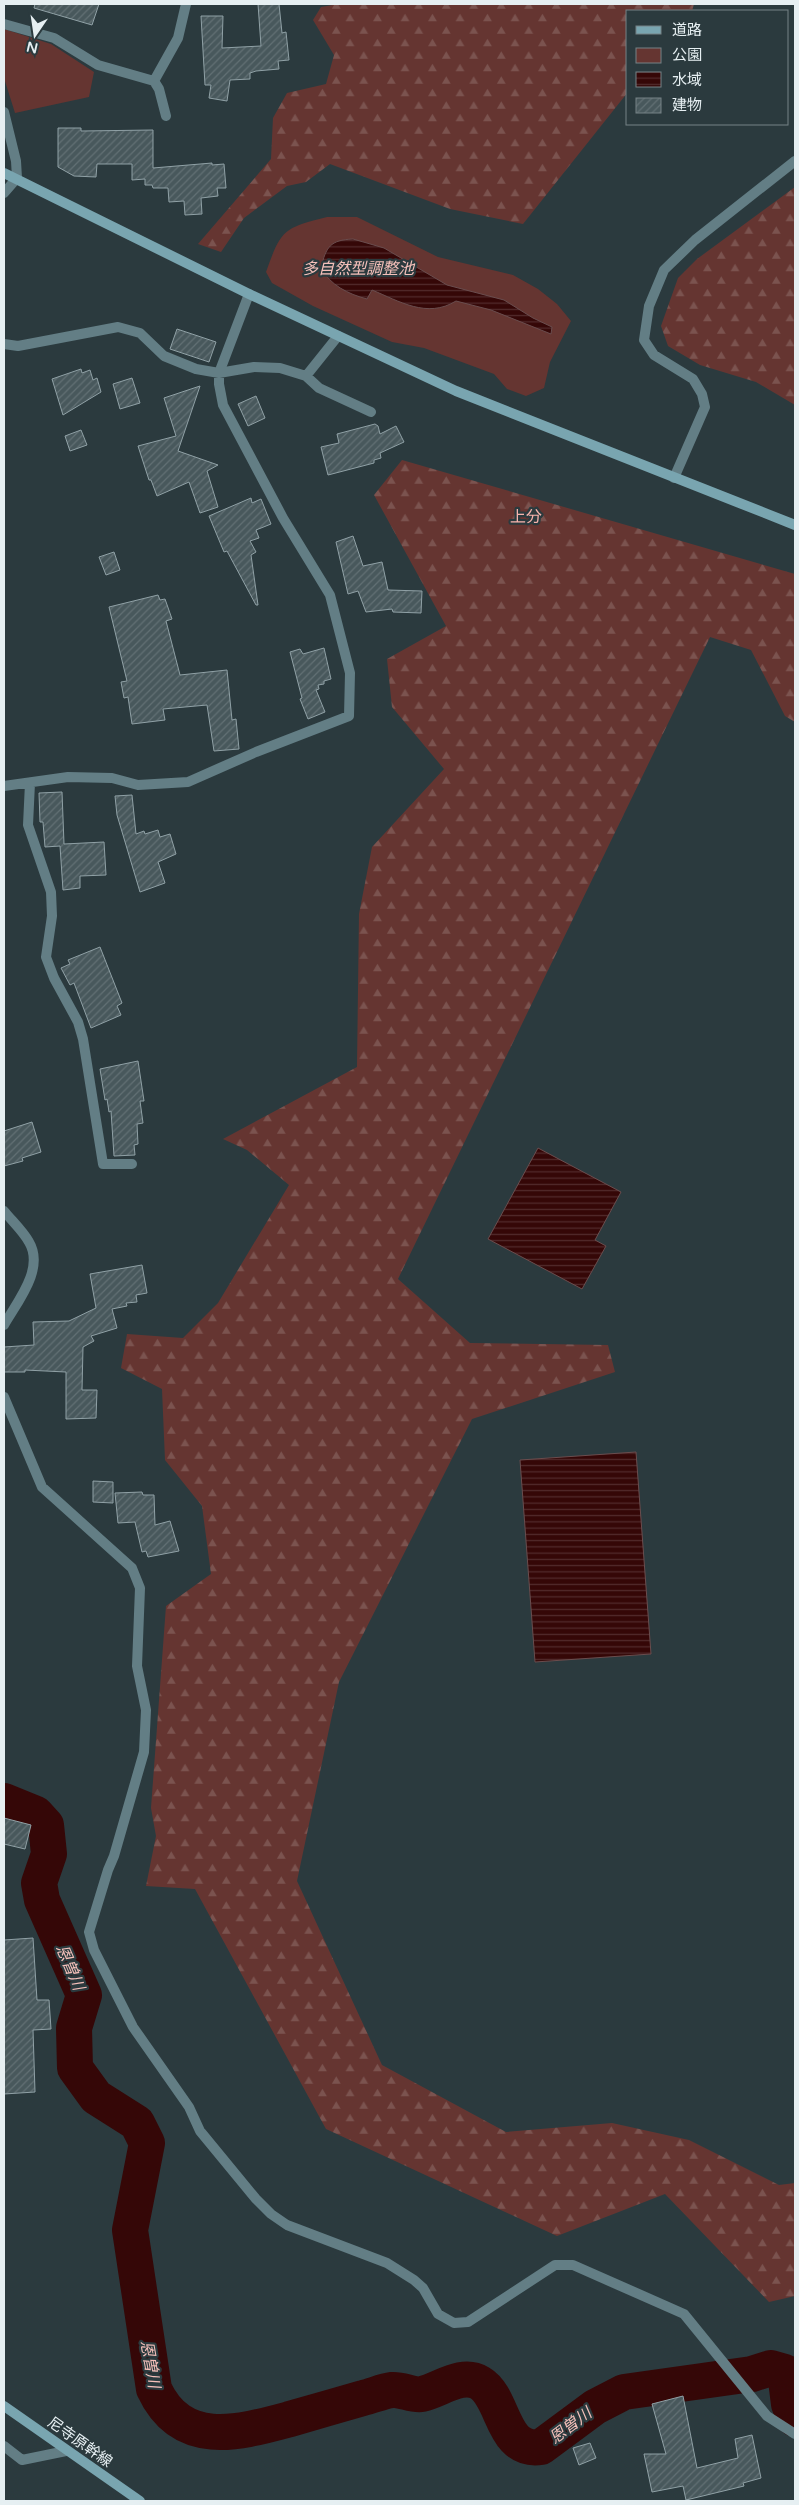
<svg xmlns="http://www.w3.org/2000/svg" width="799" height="2505" font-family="'Varela Round','Noto Sans JP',sans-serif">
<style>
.forest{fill:url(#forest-firs)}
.park{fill:#653531}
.water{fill:url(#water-rules);stroke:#6a4d4e}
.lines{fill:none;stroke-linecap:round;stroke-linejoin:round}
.river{stroke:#350707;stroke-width:36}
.building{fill:url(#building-hatch);stroke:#90a1a6}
.street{stroke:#637e85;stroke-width:10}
.secondary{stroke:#79a5b0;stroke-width:10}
.labels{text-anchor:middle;stroke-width:4.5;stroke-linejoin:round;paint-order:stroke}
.street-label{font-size:15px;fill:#e6eff2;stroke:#2b3a3e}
.water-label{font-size:16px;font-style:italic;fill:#f5c0ba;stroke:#2b3a3e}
.neighbourhood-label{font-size:16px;fill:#f7b3ac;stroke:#2b3a3e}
</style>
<defs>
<pattern id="forest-firs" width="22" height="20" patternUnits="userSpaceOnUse" patternTransform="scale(1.25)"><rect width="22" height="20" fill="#653531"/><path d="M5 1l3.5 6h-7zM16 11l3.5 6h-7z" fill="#7b534f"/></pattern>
<pattern id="water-rules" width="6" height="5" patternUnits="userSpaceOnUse" patternTransform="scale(1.25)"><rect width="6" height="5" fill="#350707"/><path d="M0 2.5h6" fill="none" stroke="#522b2c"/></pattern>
<pattern id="building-hatch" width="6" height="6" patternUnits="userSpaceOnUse" patternTransform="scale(1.25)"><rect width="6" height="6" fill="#48585c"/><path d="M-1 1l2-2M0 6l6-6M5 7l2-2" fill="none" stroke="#627074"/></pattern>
</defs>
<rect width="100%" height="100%" fill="#2b3a3e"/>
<!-- forest -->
<path class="forest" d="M339,4H694L692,11H628V92L523,224L450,209L330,164L306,182L287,186L244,218L221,252L198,244L271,159L273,118L287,93L326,84L334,55L313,20L321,7Z
M795,187V405L756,382L700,365L668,346L661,326L678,278L697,259Z
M402,460L795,574V722L785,716L751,650L710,637L398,1279L470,1343L608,1345L615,1372L472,1419L339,1682L297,1881L382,2065L506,2132L612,2123L689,2140L779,2185L795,2183V2296L769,2302L665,2194L557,2236L326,2129L195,1889L146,1886L156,1836L151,1808L166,1606L211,1574L202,1506L165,1460L162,1389L121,1368L127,1334L183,1338L218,1303L289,1185L247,1150L223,1139L357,1067L359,914L372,847L444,769L392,707L387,659L446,626L374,495Z"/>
<!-- park -->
<path class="park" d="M4,29L51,44L94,72L89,97L15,113L4,78Z
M327,217H357L438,257L513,275L538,289L557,304L571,321L550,362L544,388L526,396L507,389L494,374L424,348L392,342L313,306L272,283L266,272C281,230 283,228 327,217Z"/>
<!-- water -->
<path class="water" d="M353,239L384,248L447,285L504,300L533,318L552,327L551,334L491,310L456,301C427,319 399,301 372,290L367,299C348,294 330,285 321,268C326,247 330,240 353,239Z
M538,1148L621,1192L595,1240L606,1246L582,1289L488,1239Z
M636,1452L651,1654L535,1662L520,1460Z"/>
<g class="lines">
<!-- river -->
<path class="river" d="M4,1801L36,1814L46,1825L49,1854L39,1883L42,1900L84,1995L74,2028L75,2068L96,2097L137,2123L147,2143L130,2230L154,2389C182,2449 238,2433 290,2419C314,2412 339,2405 363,2398C372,2396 383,2391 392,2390C402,2389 413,2396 422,2394C440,2390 462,2372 480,2383C505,2398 501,2453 541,2447L595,2407L624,2392L752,2374L771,2368L785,2372L789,2404L795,2419"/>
</g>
<!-- building -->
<path class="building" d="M35,4H99L92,25L34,8Z
M258,4H279L282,33L286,32L289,60L278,61L279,69L256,71L250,73V79L230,80L227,101L209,98L211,85H205L201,16H223L222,48L261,46Z
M58,128H81V131L153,130V168L212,163V165L224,164L226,188H217L218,196L201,198L202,214L185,215L184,201L169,202L168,188H153L152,185H145V179L132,180V164H97L96,177L74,176L58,167Z
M177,329L216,342L209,362L170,349Z
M81,369L82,373L90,370L93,380L97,378L101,392L63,415L52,379Z
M132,378L140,403L120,409L113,384Z
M200,386L178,451L218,465L207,471L218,507L200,513L189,482L157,496L151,480H149L138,446L176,436L164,398Z
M256,396L265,418L248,426L238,404Z
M375,424L378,426L380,434L396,426L404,442L380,453L381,458L374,460V463L328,475L321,447L339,443L337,434Z
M81,430L87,445L70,451L65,436Z
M251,498L252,503L261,499L271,524L256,530L259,538L250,541L256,552L251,555L258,605H256L227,551L224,552L209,516Z
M353,536L363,566L382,562L388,590L422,591L421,613L393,612L392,609L366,612L358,591L348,594L336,542Z
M114,552L120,570L106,575L99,557Z
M158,595L160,600L165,599L172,619L166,621L180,675L227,670L232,720L236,719L239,749L214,751L207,705L163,709L165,720L132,724L128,697L124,698L121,682L127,681L109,607Z
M324,648L331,679L324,681V684L318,685L319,689L316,690L325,712L308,719L300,699L302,698L290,652L300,649L303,654Z
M62,792L64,844L104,842L106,875L80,876V888L63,890L60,846L45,847L43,822H40L39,793Z
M132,795L136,834L144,831L145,834L158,830L160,837L170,834L176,854L158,862L165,883L140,892L117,815L115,796Z
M100,947L122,1003L117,1006L121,1015L91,1028L74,983L70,985L61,968L70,964L68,960Z
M138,1061L144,1101H140L143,1123L137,1124L138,1144L134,1145L135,1155L114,1156L111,1111L109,1112L107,1099L105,1100L100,1069Z
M32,1122L41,1152L22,1158L23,1161L4,1166V1131Z
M142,1265L147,1293L136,1295L137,1302L126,1303L127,1306L112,1309L117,1328L91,1336L94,1341L83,1347L82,1390H97L96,1418L66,1419V1372L25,1370V1372H4V1347L34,1345L33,1322L69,1321L96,1308L90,1274Z
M93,1481L113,1482V1503L93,1502Z
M142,1492L143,1495H154L155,1525L170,1521L179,1551L148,1557L146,1551L142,1552L135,1522L118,1523L115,1493Z
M4,1818L31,1825L25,1849L4,1844Z
M33,1938L37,2000H49L51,2029L33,2030L35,2092L4,2094V1940Z
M683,2396L697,2468L738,2458L735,2439L752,2435L761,2478L743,2483L744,2486L686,2500L683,2486L652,2492L644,2454H666L652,2404Z
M590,2443L596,2458L579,2465L573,2448Z"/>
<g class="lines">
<!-- street -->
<path class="street" d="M4,24L54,38L98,65L154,81L178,38L186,4
M154,81L159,89L166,116
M4,112L16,161L17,178L4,193
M4,344L18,346L118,327L140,333L164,356L196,369L219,373L254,367L280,368L306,376L338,336
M306,376L319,388L371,412
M674,478L705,407L702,394L693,379L654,355L644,340L649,306L664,270L695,240L795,161
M30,783L28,825L51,892L52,916L46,957L54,978L78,1022L83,1039L103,1164H132
M4,786L68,777L112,778L138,785L188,782L256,752L349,716L350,673L330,595L283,518L223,405L219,384V373L249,294
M4,1211C12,1221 23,1231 29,1242C45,1269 17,1302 4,1325
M4,1397L42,1487L132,1568L140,1588L137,1666L146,1710L144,1752L114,1856L108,1870L89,1932L94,1950L133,2027L189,2107L200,2131L256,2199L271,2214L287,2225L387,2263L414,2280L423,2288L438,2314L454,2323L468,2322L555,2265H573L684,2314L767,2416L795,2434
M4,2446L22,2460L66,2451"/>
<!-- secondary -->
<path class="secondary" d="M4,173L249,294L456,391L795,525
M4,2406L140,2501"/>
</g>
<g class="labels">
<!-- street labels -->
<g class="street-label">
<text transform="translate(80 2442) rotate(35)" y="5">尼寺原幹線</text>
</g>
<!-- water labels -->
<g class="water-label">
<text x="358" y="274">多自然型調整池</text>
<text transform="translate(71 1967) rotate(67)" y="6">恩曽川</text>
<text transform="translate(151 2364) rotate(80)" y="6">恩曽川</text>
<text transform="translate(570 2425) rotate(-37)" y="6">恩曽川</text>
</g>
<!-- neighbourhood labels -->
<g class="neighbourhood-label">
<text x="526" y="522">上分</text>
</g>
</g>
<!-- border -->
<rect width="799" height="2505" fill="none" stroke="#e6eff2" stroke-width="10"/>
<!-- legend -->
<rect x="626" y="10" width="162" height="115" fill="#2b3a3e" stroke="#768286"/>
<rect x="636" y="26" width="25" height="8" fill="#79a5b0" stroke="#768286"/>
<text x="672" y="35" font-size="15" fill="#e6eff2">道路</text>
<rect x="636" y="48" width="25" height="15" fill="#653531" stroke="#768286"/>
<text x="672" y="60" font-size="15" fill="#e6eff2">公園</text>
<rect x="636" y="72" width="25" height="15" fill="url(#water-rules)" stroke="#768286"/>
<text x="672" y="85" font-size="15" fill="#e6eff2">水域</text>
<rect x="636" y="98" width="25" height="15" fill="url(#building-hatch)" stroke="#768286"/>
<text x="672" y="110" font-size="15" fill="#e6eff2">建物</text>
<!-- north arrow -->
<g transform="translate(35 35) rotate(193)" stroke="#2b3a3e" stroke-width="4" paint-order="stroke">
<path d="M0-4L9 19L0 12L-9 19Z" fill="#e6eff2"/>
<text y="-8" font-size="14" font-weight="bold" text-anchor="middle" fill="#e6eff2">N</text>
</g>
</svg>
